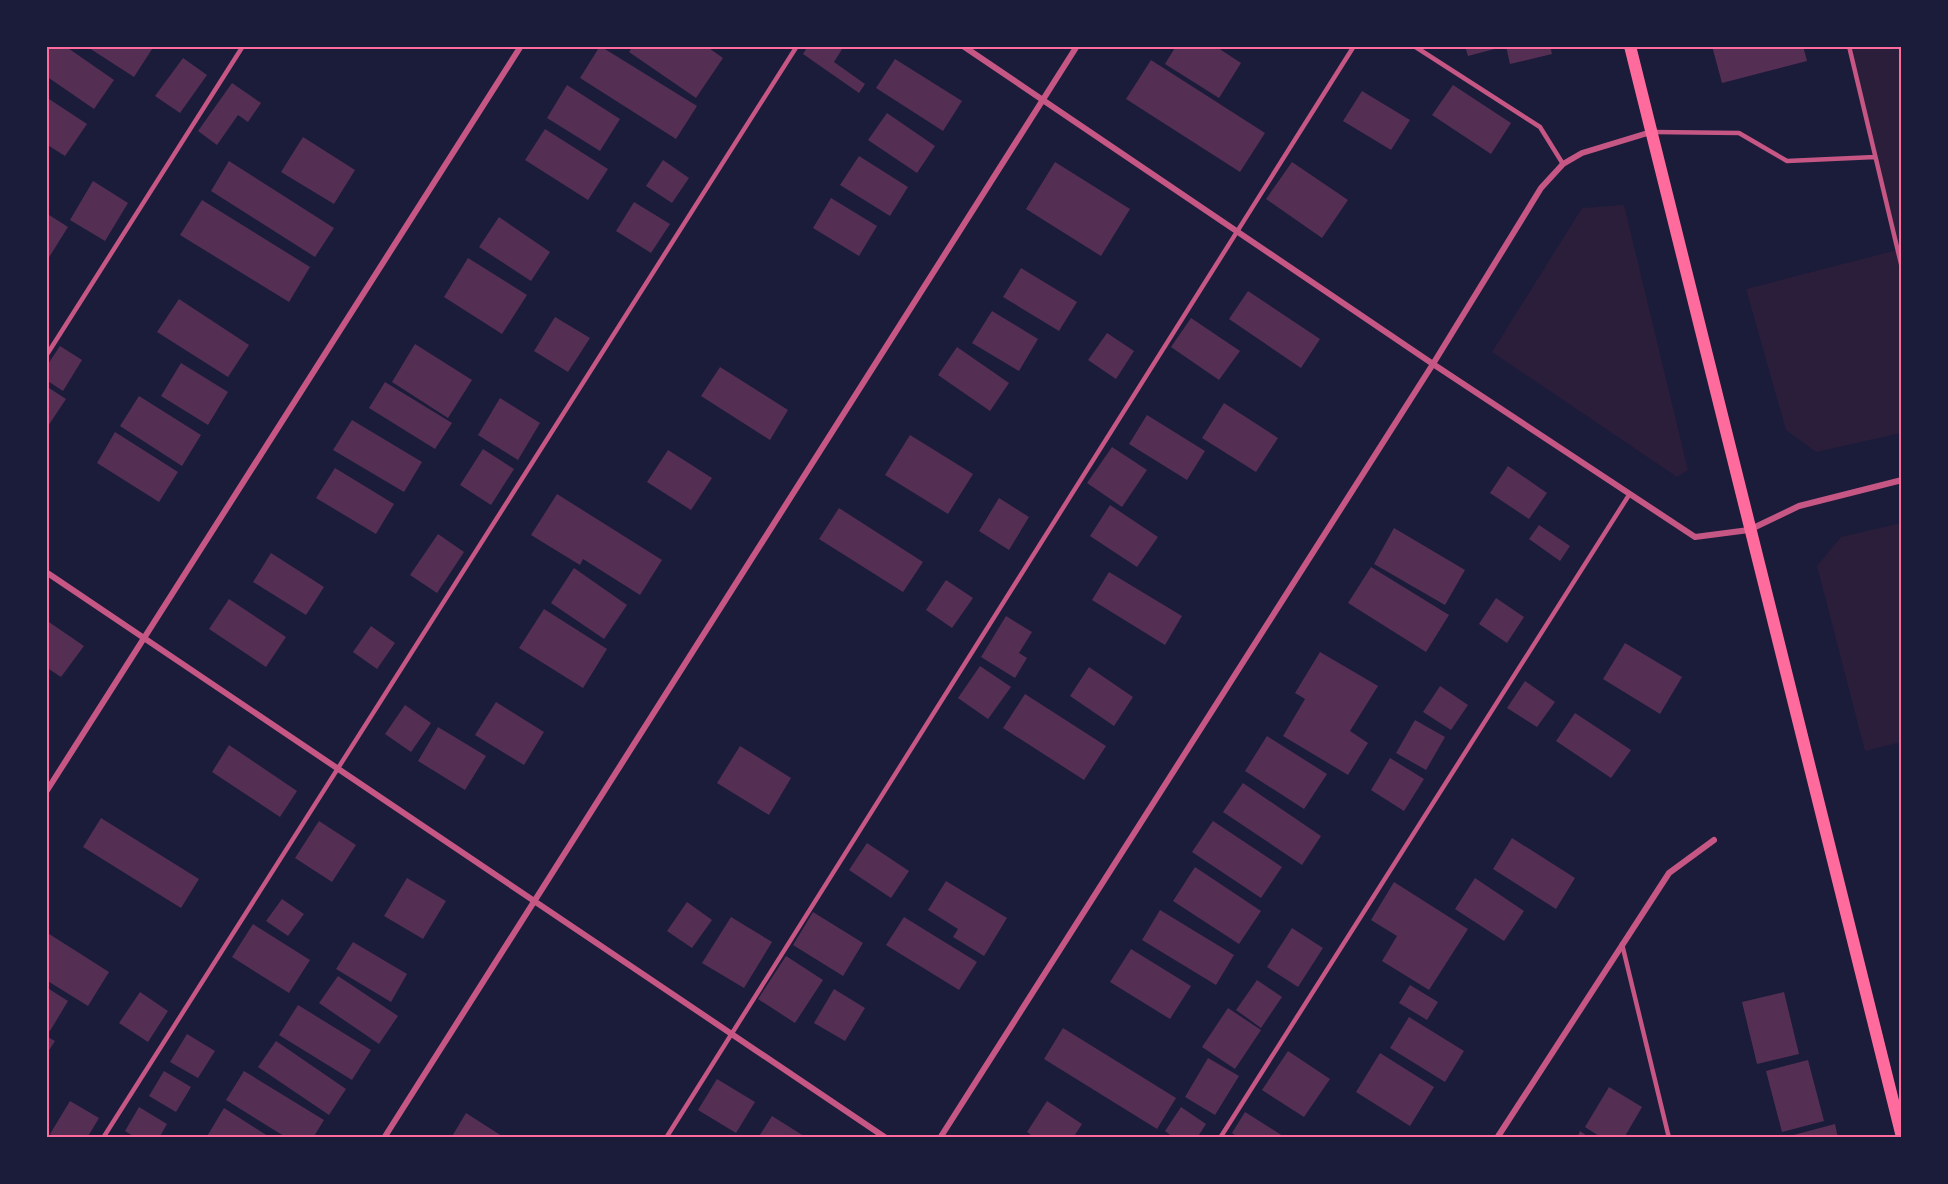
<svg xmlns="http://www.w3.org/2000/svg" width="1948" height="1184" font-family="'Sofia Sans Condensed',sans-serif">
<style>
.green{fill:#2a1e3b}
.building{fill:#542f53}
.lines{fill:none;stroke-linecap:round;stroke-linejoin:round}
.service{stroke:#c65784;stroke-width:4.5}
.minor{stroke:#c65784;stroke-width:6}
.secondary{stroke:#ff6b9d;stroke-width:12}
.neatline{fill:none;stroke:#ff6b9d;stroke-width:2}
</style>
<rect width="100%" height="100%" fill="#1b1b3a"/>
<!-- green -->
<path class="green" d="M1849,47H1901V433L1816,452L1786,430L1746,289L1897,250Z
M1624,205L1688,470L1677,477L1492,352L1582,208Z
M1901,523V742L1865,751L1817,566L1841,537Z"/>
<!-- building -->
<path class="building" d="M50,46H65L114,80L94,109L46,76V51Z
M86,46H154L134,77Z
M600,46L697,106L676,139L580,78Z
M633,46H706L723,58L696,98L629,52Z
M808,46H844L834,62L865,84L859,93L803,54Z
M1176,46H1215L1241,63L1219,98L1165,64Z
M1465,46H1502V47L1468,56Z
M1506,46H1550L1552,54L1510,64Z
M1712,46H1803L1807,61L1722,83Z
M183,58L207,75L180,113L155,96Z
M895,59L962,101L943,131L876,88Z
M1151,60L1265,133L1240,172L1126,99Z
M232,83L261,103L248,122L238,115L217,145L198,131Z
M567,85L620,119L600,151L547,118Z
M1453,85L1511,123L1491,154L1432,115Z
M1362,91L1410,120L1391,150L1343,121Z
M46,97L87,124L65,156L46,144Z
M887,113L935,146L917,173L868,140Z
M545,129L608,169L588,200L525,160Z
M303,137L355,170L334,204L281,172Z
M859,156L908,187L890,216L840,185Z
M663,160L689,178L672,203L646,186Z
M229,161L334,228L315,257L211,191Z
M1055,162L1130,209L1101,256L1026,209Z
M1292,162L1348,200L1322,238L1266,199Z
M93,181L128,203L105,241L70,220Z
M831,198L877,226L859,256L813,228Z
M202,200L310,267L289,302L180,235Z
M634,202L670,224L651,253L616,231Z
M46,213L68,227L48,259L46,258Z
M499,217L550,252L531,281L479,247Z
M468,258L527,295L502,334L444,297Z
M1021,268L1077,302L1059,331L1003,297Z
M1248,291L1320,339L1301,368L1229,319Z
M179,299L249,345L228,377L157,332Z
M992,311L1038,339L1019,371L972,343Z
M555,317L590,338L568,372L534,351Z
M1191,318L1240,351L1219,380L1171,347Z
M1107,333L1134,351L1116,379L1088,360Z
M415,344L472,380L448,418L392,382Z
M60,346L82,360L63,391L46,380V367Z
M957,347L1009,383L990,411L938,375Z
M181,363L228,392L208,425L161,396Z
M720,367L788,410L770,440L701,396Z
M385,382L452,423L435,449L369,408Z
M46,386L66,399L46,429Z
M139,396L201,435L182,466L120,426Z
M500,398L540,423L518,460L478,435Z
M1224,403L1278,438L1256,472L1202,438Z
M1147,415L1205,451L1187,480L1129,444Z
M352,420L422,462L404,492L333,450Z
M115,432L178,472L159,502L97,463Z
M910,435L973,474L948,514L885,475Z
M1112,447L1147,470L1122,507L1087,483Z
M483,449L514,469L491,505L460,485Z
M668,450L712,478L691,510L647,482Z
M1508,466L1547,493L1529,519L1490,493Z
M335,468L394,504L376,534L316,498Z
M557,494L662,560L640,595L583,559L580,565L531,535Z
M999,498L1029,517L1009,550L979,531Z
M1110,505L1158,537L1137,567L1090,536Z
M839,508L923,562L903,592L819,539Z
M1539,525L1570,546L1560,561L1529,539Z
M1394,528L1465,570L1445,605L1374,564Z
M438,534L464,552L437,593L410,575Z
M271,553L324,587L306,615L253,582Z
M1371,567L1449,615L1426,652L1348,603Z
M574,568L627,605L604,639L551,603Z
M1109,572L1182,616L1165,645L1092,600Z
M946,580L973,598L952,628L926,610Z
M1496,598L1524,617L1507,643L1479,624Z
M229,599L286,637L266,667L209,629Z
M544,609L607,649L583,688L519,648Z
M1006,616L1032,632L1019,653L1027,658L1015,678L981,657Z
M46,620L84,646L61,677L46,667Z
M371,626L395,643L377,669L353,652Z
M1625,643L1682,677L1660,714L1603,679Z
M1320,652L1378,686L1350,731L1368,743L1348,775L1283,736L1305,699L1295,693Z
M980,666L1011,687L988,719L958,698Z
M1089,667L1133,697L1114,726L1070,696Z
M1525,681L1555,702L1537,727L1507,708Z
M1440,686L1468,705L1451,730L1423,712Z
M1025,694L1106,746L1084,780L1003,728Z
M496,702L544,732L524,765L475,735Z
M405,705L431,723L411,752L385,734Z
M1575,713L1631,750L1611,778L1556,741Z
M1415,720L1445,737L1426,770L1396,753Z
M438,727L486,756L465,790L418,761Z
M1267,736L1327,774L1304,809L1245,771Z
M229,745L297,791L280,817L212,772Z
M740,746L791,778L769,815L717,783Z
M1390,758L1424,779L1404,811L1371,790Z
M1243,783L1321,836L1302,865L1223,812Z
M101,818L199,879L181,908L83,847Z
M319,821L356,845L332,882L295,858Z
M1213,821L1282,867L1261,898L1192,852Z
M1512,838L1575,878L1556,909L1493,869Z
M867,843L909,871L891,898L849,870Z
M1195,867L1261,911L1239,944L1173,901Z
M407,878L446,901L423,939L384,916Z
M1475,878L1524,911L1504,941L1455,909Z
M946,881L1007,918L984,956L953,937L958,929L928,910Z
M1394,882L1468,929L1429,990L1382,961L1397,936L1371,920Z
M282,899L304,914L288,936L266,921Z
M687,902L712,920L692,948L667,931Z
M1160,910L1234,955L1216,985L1142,940Z
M813,912L863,943L843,976L793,945Z
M731,917L772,942L744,988L702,963Z
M904,917L977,962L959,990L886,945Z
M253,924L310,960L289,993L232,957Z
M1292,928L1323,948L1298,987L1267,967Z
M46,932L109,972L88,1006L46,980Z
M353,942L407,974L391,1002L336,969Z
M1131,949L1191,986L1170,1019L1110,982Z
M786,956L823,980L795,1023L758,999Z
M338,976L398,1016L379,1044L319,1003Z
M1257,980L1282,997L1261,1028L1236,1010Z
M1410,985L1438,1002L1427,1020L1399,1003Z
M46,987L68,1001L50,1031L46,1029Z
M834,989L865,1008L845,1041L814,1023Z
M140,992L168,1011L148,1042L119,1023Z
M1784,992L1799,1054L1757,1064L1742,1002Z
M298,1005L371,1050L352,1080L279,1035Z
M1228,1008L1261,1030L1235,1069L1202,1047Z
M1409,1017L1464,1051L1445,1082L1390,1048Z
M1063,1028L1176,1098L1157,1129L1044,1059Z
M187,1034L215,1051L198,1078L170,1062Z
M46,1036L55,1041L46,1055Z
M276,1041L346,1089L329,1115L258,1067Z
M1288,1051L1330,1079L1304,1117L1262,1090Z
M1380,1053L1434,1087L1410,1126L1356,1092Z
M1208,1058L1239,1076L1215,1115L1185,1097Z
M1808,1060L1824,1121L1782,1132L1766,1071Z
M164,1071L191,1087L176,1112L149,1096Z
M244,1071L324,1120L313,1138H287L226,1100Z
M717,1079L755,1102L736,1133L698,1110Z
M1609,1087L1642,1107L1624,1138H1602L1585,1127Z
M70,1101L99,1118L87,1138H56L50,1134Z
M1047,1101L1082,1124L1073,1138H1035L1027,1132Z
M139,1107L167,1124L159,1138H136L125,1131Z
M1181,1107L1206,1124L1197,1138H1174L1165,1131Z
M224,1108L271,1138H206Z
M1245,1112L1286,1138H1239L1232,1133Z
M466,1113L505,1138H451Z
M772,1116L807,1138H758Z
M1835,1124L1838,1138H1786V1137Z
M1580,1131L1590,1138H1577Z"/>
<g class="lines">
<!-- service -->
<path class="service" d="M1414,46L1540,127L1563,164
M1849,46L1902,268
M1654,132L1739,133L1787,161L1875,157
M46,356L243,46
M1622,944L1669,1138
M103,1138L797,46
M666,1138L1354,46
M1220,1138L1629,495"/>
<!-- minor -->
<path class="minor" d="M963,46L1433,364L1695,537L1749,530L1799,506L1902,480
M46,572L886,1138
M46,792L521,46
M384,1138L1077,46
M940,1138L1433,364L1541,188L1563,164L1582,153L1651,132
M1497,1138L1669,873L1714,840"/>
<!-- secondary -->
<path class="secondary" d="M1630,46L1902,1137"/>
</g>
<!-- border -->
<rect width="1948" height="1184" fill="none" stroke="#1b1b3a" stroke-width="96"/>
<rect x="48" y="48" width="1852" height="1088" class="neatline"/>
</svg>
